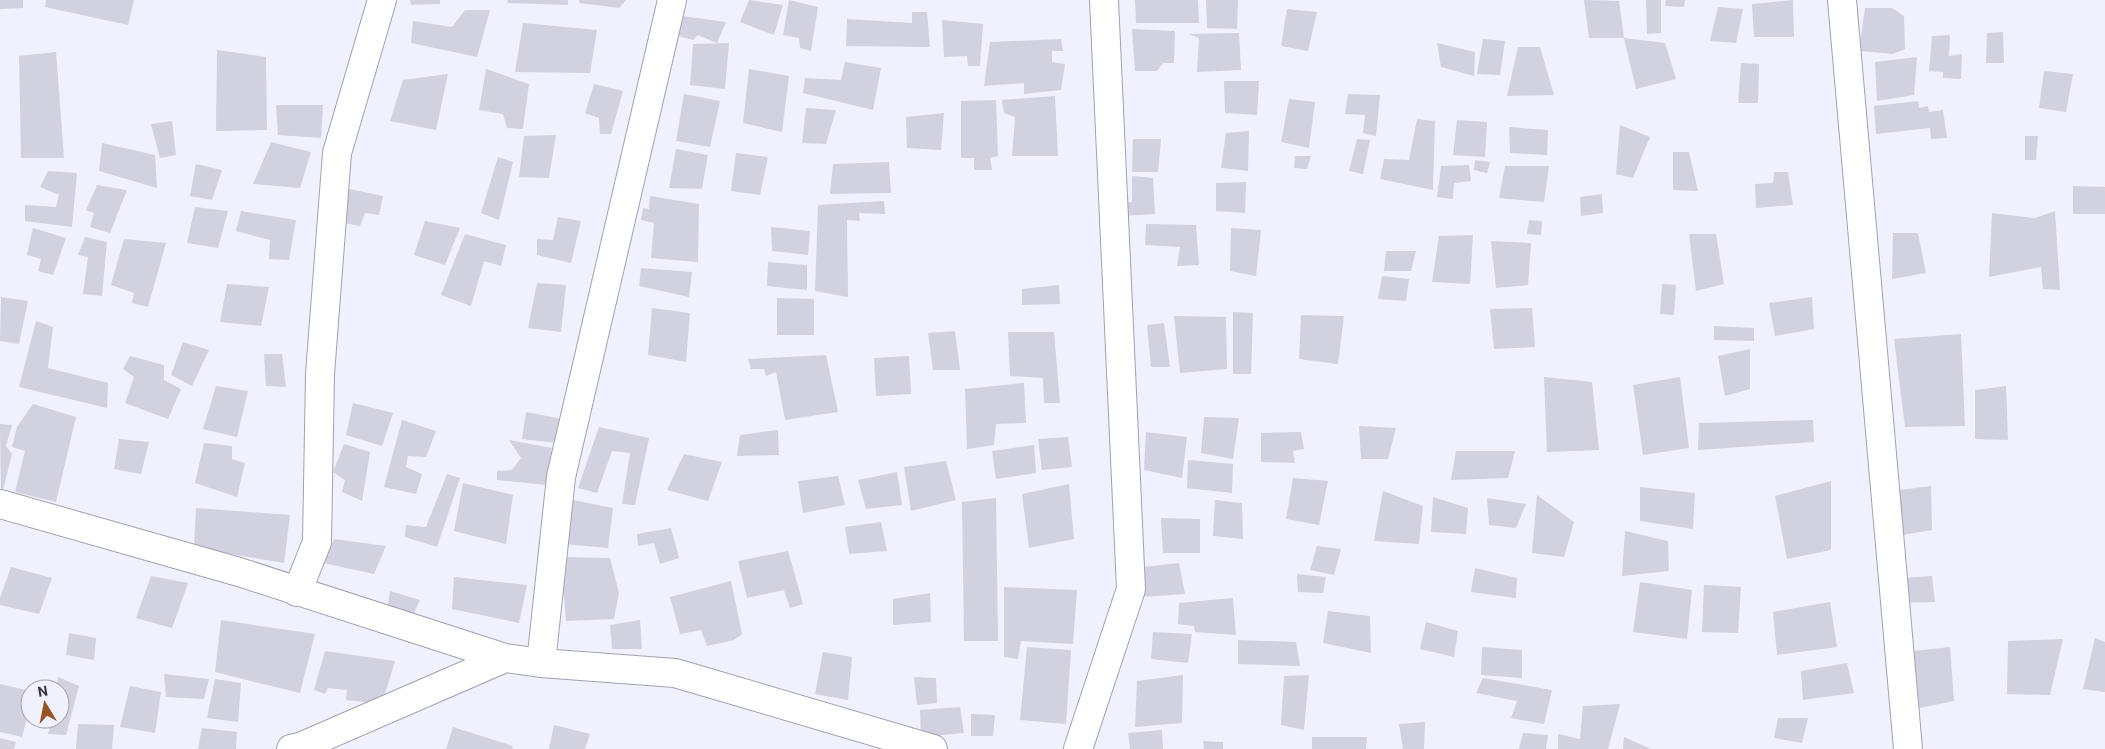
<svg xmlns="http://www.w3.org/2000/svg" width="2105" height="749" font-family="Roboto,sans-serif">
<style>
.building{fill:#d1d1df}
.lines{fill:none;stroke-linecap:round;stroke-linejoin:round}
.street-casing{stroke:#a2a2af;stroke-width:30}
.street{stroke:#fff;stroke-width:28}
</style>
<rect width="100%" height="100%" fill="#f0f1fe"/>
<!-- building -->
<path class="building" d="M0,0H23V8L0,9Z
M46,0H134L128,25L45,7Z
M410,0H440V4L411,5Z
M508,0H568V5L507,3Z
M579,0H626L619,8L579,3Z
M749,0L783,5L774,35L740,22Z
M789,0L818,7L811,51L800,48L799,38L783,35Z
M1135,0H1198L1199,23H1136Z
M1206,0H1238L1237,29L1207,28Z
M1584,0L1619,1L1624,38H1589Z
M1646,0H1661V33L1647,34Z
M1666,0H1685L1684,7L1665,6Z
M1793,0L1794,37H1754L1752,4Z
M1718,7L1743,9L1736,43L1710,41Z
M1865,8H1892L1904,16L1905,49L1893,54L1859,51Z
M1287,9L1317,12L1308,51L1281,46Z
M465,10H490L477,57L411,43L413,21L452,27Z
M912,12H927L930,47L846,46L847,19L912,23Z
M683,16L726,22L717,43L698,35L693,40L675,35Z
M942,20L983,24L980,66H968L967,56L944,57Z
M523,23L597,30L590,73L515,72Z
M1132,29L1175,31L1174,63H1163L1157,71H1135Z
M2003,32L2004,63H1986L1987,33Z
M1239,33L1241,70L1197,72L1199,38L1189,34Z
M1950,35L1949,56L1962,54L1961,79L1943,78V72L1929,71L1932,36Z
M1624,38L1665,43L1676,79L1636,89Z
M1061,39L1063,51H1052V62L1065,64L1061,90L1024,94V83L984,86L990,42Z
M1483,39L1505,41L1500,75L1477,74Z
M729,43L725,89L690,85L693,44Z
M1437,43L1475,52L1474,76L1441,67Z
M1518,47H1540L1554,95L1507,96Z
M217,50L266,57L267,130L216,131Z
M56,52L64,158H21L19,56Z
M1917,57L1914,95L1877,101L1875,62Z
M845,62L881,68L873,110L803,93L805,78L841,80Z
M1741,63L1759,64L1758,103H1738Z
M486,69L529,84L523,129L507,128L503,114L479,110Z
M749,69L789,76L782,132L743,123Z
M2044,71L2073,74L2066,112L2039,108Z
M448,74L436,130L390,121L403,80Z
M1224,81H1259L1257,115L1225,113Z
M594,84L623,91L611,134H600L599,118L585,113Z
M684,94L720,101L710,147L676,141Z
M1348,94L1380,95L1376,136L1363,133L1365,115L1345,114Z
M1055,96L1058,156H1012L1015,117L1004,113L1002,100Z
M1289,99L1315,102L1309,148L1281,142Z
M996,100L998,156L990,158L992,170H974V158H961V101Z
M1918,101L1919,108L1928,106L1929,112L1943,110L1947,138L1931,139L1930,128L1876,134L1874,106Z
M276,105H323L321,138L278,135Z
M806,108L836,110L826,144L802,143Z
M944,113L941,150L907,148L906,117Z
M1417,119L1435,121L1433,190L1380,179L1384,159L1409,160Z
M1457,120L1487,122L1485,157L1453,155Z
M172,121L176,155L160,158L151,124Z
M1620,125L1650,137L1633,178L1616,174Z
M1509,127L1548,130L1547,155L1510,153Z
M1249,131L1248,171L1221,168L1226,133Z
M556,135L549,178L519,177L524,136Z
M2025,136H2038L2036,160H2025Z
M1133,139H1161L1158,172H1132Z
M1357,139L1370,140L1363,174L1349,171Z
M271,142L311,152L300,188L253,184Z
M102,143L155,155L157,188L99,171Z
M676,149L708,155L702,189L669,188Z
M1673,152H1689L1698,191L1673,190Z
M736,153L768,157L760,195L731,191Z
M1295,156H1311L1307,169L1294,168Z
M498,157L513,162L499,220L481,213Z
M1475,160L1490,162L1487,173L1474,170Z
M889,162L891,193L830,194L833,164Z
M196,164L222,170L212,200L190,196Z
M1469,165L1471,181L1454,183L1453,199L1437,197L1441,166Z
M1505,166H1549L1544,202L1499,198Z
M48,171L77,173L72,227L25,221V205L56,207L59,195L40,187Z
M1774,172H1788L1793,205L1756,208L1755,184L1773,183Z
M1132,176L1153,178L1155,214L1121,216L1122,202H1132Z
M1246,182L1245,213L1216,211V183Z
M97,185L127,190L110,233L90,227L94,213L86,210Z
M2073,186L2105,187V214H2073Z
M349,189L383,196L379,215L365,213L360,226L339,222Z
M1602,194L1603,213L1581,216L1580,197Z
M650,196L699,204L698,262L651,258L654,223L641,220L643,208L649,209Z
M884,201L885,214L859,213L860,221L847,220L848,297L815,291L818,205Z
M195,207L228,211L218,248L187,243Z
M241,211L296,220L289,260L269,259L270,240L236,231Z
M2055,211L2060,290L2043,289L2041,267L1989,277L1992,213L2035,218Z
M558,217L581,221L571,263L537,255V239L553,240Z
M1529,220L1542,221L1541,235L1527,234Z
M425,221L460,228L445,265L414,255Z
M1146,224L1196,225L1199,265L1177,266L1180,247L1145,245Z
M771,227L810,231L808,255L772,251Z
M33,228L66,238L53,275L38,271L41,259L27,255Z
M1231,228L1261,230L1256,276L1230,271Z
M1893,233H1918L1926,273L1892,279Z
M465,234L506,245L501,266L484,261L471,306L441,295Z
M1689,234H1716L1724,284L1696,291Z
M1473,235L1470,284L1432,282L1439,236Z
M85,237L107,242L102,296L83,294L88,257L78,255Z
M124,239L166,243L148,307L132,303L134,293L111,285Z
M1491,241L1531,243L1528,285L1496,288Z
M1386,251H1416L1411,271H1384Z
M768,262L807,265V290L767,286Z
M641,268L692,272L689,297L639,286Z
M1382,276L1409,279L1406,301L1378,299Z
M537,283L566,285L561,332L528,328Z
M227,284L269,287L261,326L220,322Z
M1662,284L1676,285L1674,315L1660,314Z
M1059,285L1060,304L1022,305V289Z
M1,297L28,301L19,344L0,341Z
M1812,297L1814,329L1775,336L1769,303Z
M777,298L814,299V335H777Z
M652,308L690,313L686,362L648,355Z
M1532,308L1535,347L1494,349L1490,309Z
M1233,312L1253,313L1251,374H1233Z
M1301,315L1344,316L1338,364L1299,359Z
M1174,316L1226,317L1227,369L1180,373Z
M36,321L53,327L48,368L108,383L107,408L19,387Z
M1164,323L1170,367H1151L1147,325Z
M1714,326L1754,328V341L1714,340Z
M955,331L960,370H933L928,333Z
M1008,332H1054L1060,403H1044L1043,378L1010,376Z
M1961,334L1965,426L1905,427L1894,339Z
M183,342L209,350L192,386L171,375Z
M1750,349V389L1725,396L1718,356Z
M264,354H282L286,387L266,386Z
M826,355L838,412L785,420L776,372L766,376L764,369H751L748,359Z
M130,356L164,365V380L181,389L168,419L125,403L134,377L123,369Z
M909,356L911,394L876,396L874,358Z
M1544,377L1592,382L1599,450L1547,452Z
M1680,377L1689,448L1643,455L1633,385Z
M1024,383L1026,423L996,424L994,445L967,449L965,389Z
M216,386L248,391L237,437L203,429Z
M2006,386L2008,440L1975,439V390Z
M353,403L393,413L382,446L346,435Z
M33,404L76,417L56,502L15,492L25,451L12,447L17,427Z
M526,412L562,419L556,443L522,439Z
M1204,417L1239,418L1233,459L1201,453Z
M402,420L436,431L426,457L408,456L406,467L422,474L416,494L384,487Z
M1813,420L1814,442L1698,450L1699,423Z
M0,424L12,425L6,446L12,454L1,498Z
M1359,426L1396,428L1388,459H1361Z
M599,427L649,438L635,505L622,504L630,453L612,451L597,493L578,488Z
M778,430L779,455L737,456L740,435Z
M1146,432L1187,437L1182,478L1144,470Z
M1301,432L1304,449L1293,451L1295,463L1261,462V433Z
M1068,437L1072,467L1042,470L1038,439Z
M119,439L149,442L141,474L114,469Z
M509,440L552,448L546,485L497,480V471L512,470L521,458Z
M204,443L232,446V459L245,463L237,497L195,483Z
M344,444L370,452L362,501L342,492L345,480L333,472Z
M1034,445L1036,473L996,479L992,451Z
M1456,451H1515L1508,478L1451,480Z
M684,454L722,462L708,501L667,490Z
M1188,460L1233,464L1232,493L1187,488Z
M946,461L956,500L911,511L904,467Z
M897,472L902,505L866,509L858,480Z
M447,474L460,478L437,547L405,537L406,525L426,527Z
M838,476L845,505L803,513L798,481Z
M1293,478L1328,481L1319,525L1286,519Z
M1831,481V550L1787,559L1775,496Z
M463,483L513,495L506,544L454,531Z
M1069,484L1074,539L1029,548L1022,494Z
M1931,486L1932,530L1903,535L1900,490Z
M1640,487L1695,493L1693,529L1640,521Z
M1383,491L1423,506L1419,544L1374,541Z
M1537,495L1574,522L1564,557L1532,553Z
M1433,497L1468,508L1466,534L1431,532Z
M996,498L998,641H964L962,502Z
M1487,498L1526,504L1516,528L1489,525Z
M568,499L613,508L608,548L563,544Z
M1215,500L1242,503L1243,539L1213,536Z
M196,508L290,515L284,563L194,548Z
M1161,518L1200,519V553H1163Z
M881,522L887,551L849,554L845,527Z
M671,528L679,558L660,564L654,543L638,546L637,534Z
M1625,531L1668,541L1669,571L1622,576Z
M334,539L386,546L374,574L323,563Z
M1317,546L1341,549L1334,575L1310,570Z
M788,551L803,604L790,608L784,590L747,598L738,561Z
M561,557L610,558L619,593L614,619L566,621Z
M1179,563L1185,594L1142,597L1143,567Z
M11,567L52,578L39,614L0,605V598Z
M1475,568L1517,578L1516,598L1471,592Z
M1297,574L1326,577L1323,593L1298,592Z
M151,576L188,583L172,628L136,618Z
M1932,576L1935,602L1895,603L1903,578Z
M454,577L527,585L519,623L452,609Z
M731,581L742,634L734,640L707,646L701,630L680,634L670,597Z
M1640,582L1692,590L1687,639L1633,632Z
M1704,585L1741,587L1738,633L1702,632Z
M1004,587L1077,590L1073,644L1021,641L1018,659L1004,657Z
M390,591L420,600L413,615L387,611Z
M930,593L931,622L893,625V599Z
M1233,598L1236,635L1195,632L1194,626L1178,624L1179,603Z
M1830,602L1837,647L1777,655L1773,612Z
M1328,611L1370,616L1371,653L1323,643Z
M221,620L315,634L300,693L215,672Z
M640,620L642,649H612L610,625Z
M1426,622L1458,631L1454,657L1420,649Z
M1153,632L1192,634L1188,663L1151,659Z
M69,633L96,638L94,660L66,655Z
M2095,638L2105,642V692L2083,689Z
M2063,639L2050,695L2007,694L2008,641Z
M1238,640L1296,642L1300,666L1238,664Z
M1027,647L1071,650L1066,724L1020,720Z
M1482,647L1522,650V678L1481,675Z
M1950,647L1954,701L1919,708L1913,651Z
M325,651L395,661L382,704L346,700L347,690L328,688L325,694L314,690Z
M823,652L852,657L848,700L815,694Z
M1847,663L1854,693L1803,700L1801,671Z
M164,674L209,679L204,699L166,697Z
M1183,675L1182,723L1135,727L1137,681Z
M1309,675L1304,730L1281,725L1284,676Z
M58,677L79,686L66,735L48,734L51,719H60V689H56Z
M914,677L936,678L937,703L917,705Z
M1483,678L1552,690L1544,724L1511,718L1517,701L1476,693Z
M215,679L241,683L238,722L207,718Z
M0,684L30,691V707L22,737L0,732Z
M130,686L161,692L155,733L120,727Z
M1620,704L1608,749H1558V734L1580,739L1583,706Z
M960,707L964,733L921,737L920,710Z
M971,714L995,715L993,736H971Z
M1778,718H1808L1802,743L1774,738Z
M1425,722L1424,749H1403L1399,724Z
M78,724L114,725L112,749H76Z
M554,725L590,734L585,749H549Z
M453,727L513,746L512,749H446Z
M202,728L237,732L236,749H198Z
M1162,730L1163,749H1130L1128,733Z
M1523,733L1548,735L1546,749H1519Z
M1312,737H1367L1366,749H1312Z
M1624,737L1651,749H1623Z
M0,738L16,742L14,749H0Z
M1203,741L1223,742V749H1204Z"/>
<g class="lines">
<!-- street casing -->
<g class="street-casing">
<path id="street" d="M1842,0L1908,749
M0,504L239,572L505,658L541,663L675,673L933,749
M297,592L317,542L320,374L337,153L382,0
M541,663L561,477L672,0
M291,749L300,747L505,658
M1078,749L1131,589L1104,0"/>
</g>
<!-- street -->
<use href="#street" class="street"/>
</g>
<!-- north arrow -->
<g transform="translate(45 704) rotate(350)"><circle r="24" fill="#f0f1fe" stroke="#a6a6b0"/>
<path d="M0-4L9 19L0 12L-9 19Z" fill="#975524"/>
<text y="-8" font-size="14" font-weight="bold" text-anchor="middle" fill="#36363b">N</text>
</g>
</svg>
